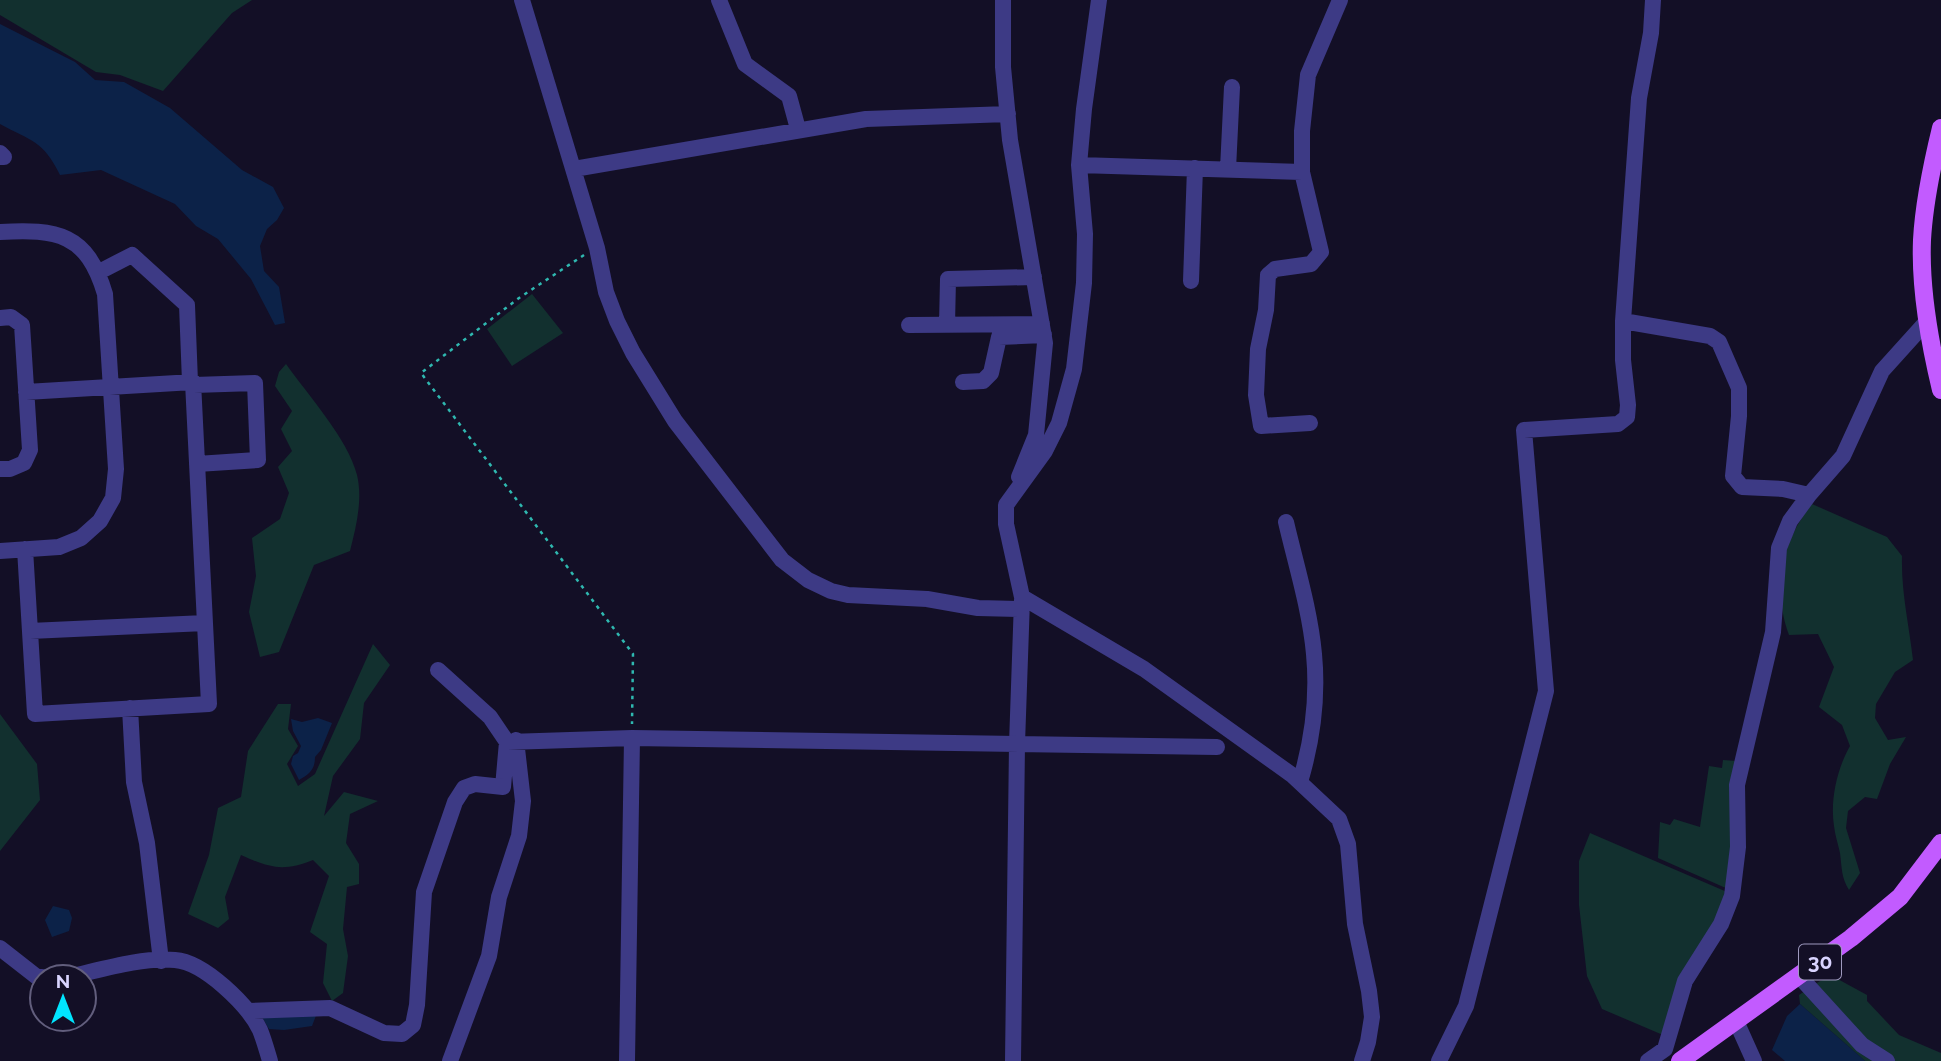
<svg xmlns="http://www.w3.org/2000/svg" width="1941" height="1061" font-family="Raleway,sans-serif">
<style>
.green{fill:#12302f}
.water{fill:#0c2248}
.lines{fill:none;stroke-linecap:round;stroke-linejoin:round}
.path{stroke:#2fb8b0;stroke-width:2.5;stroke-dasharray:3.5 5;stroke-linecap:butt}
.minor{stroke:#3d3a85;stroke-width:16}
.major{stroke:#c25bff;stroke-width:18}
.labels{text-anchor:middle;stroke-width:5;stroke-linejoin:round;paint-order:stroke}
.shield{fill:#130f26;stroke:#9e99be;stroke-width:2}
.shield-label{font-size:21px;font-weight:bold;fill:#d9d4ff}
</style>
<rect width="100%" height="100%" fill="#130f26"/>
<!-- green -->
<path class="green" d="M0,0H252L232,13L163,91L120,75L96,72L0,15Z
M532,294L563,333L512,366L487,329Z
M286,364C308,395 348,439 357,475C363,500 356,527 350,551L314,565L279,652L260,657L249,612L256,576L252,538L280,519L289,493L278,467L292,451L281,429L292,411L275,386L279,372Z
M1812,504L1887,537L1902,556C1901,592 1909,624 1913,660L1895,672L1876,704L1875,718L1888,740L1906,737L1890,764L1877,799L1865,797L1848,811L1846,828L1860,873L1849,890C1841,877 1842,868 1840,853C1838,844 1835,835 1834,826C1830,800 1837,769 1850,746L1842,725L1819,707L1834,667L1818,634L1789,635C1772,589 1781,542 1812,504Z
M373,644L390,665L364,703L360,739L333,776L324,816L344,792L378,801L350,814L346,843L359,864V884L347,887L343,929L348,956L343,993L332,1001L323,983L327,944L310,932L329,876L313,860C283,872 270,868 241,855L225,897L229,919L218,928L188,914L209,855L218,808L241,797L248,751L278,704H291L288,729L298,746L287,764L298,786L315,774Z
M0,714L37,764L40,800L0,851Z
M1723,760L1736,761L1728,889L1658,858L1660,822L1670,825L1674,819L1700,827L1709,766L1722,768Z
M1590,833L1727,892L1663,1035L1602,1009L1587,976L1579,905V861Z
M1834,977L1867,995V1001L1899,1035L1941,1053V1061H1865L1800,1004L1799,995L1820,981Z"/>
<!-- water -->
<path class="water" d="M0,24L75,62L95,80L124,82L170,108L242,170L273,187L284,208L277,220L267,229L260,246L264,271L279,287L285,323L275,325L251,279L218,239L196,226L175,204L101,170L60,175C43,140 31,141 0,124Z
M318,718L332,723L321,750L315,757C315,769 310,774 299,780L291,764L293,756L298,753L301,746L293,731L291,719L302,722Z
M53,906L69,910L72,918L69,931L52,937L45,920Z
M1800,1004L1864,1060L1865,1061H1785L1772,1050L1787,1016Z
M317,1013L312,1026L284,1030L269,1029L262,1017Z"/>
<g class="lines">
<!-- path -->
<path class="path" d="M584,255L519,298L421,373L633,654L632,724"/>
<!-- minor -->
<path class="minor" d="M522,0L597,248L606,292L617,321L633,353L675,421L782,560L808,580L831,591L848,595L927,599L978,608L1022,609
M719,0L745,64L789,96L798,129
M1003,0V67L1010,140L1045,343L1036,435L1019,477
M1099,0L1084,109L1079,165L1085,234L1084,283L1074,369L1059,423L1045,451L1006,505V524L1022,597L1144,669L1292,775L1339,819L1348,844L1355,924L1369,991L1372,1017L1368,1042L1362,1061
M0,153L4,157H0
M1079,165L1302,172
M574,169L866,119L1008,114
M1228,169L1232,87
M0,232C57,229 87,233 105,294L116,469L113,498L100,521L81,538L59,547L0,551
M99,272L132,255L187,305L190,382
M1191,281L1195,168
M0,318L11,317L22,325L30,450L24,463L10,469H0
M1623,321L1710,336L1719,342L1739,388V416L1733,476L1742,487L1783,489L1809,495
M909,325L1042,324
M947,325L948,279L1034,277
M963,382L983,381L991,373L999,337L1044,335
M194,385L255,383L258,460L197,464
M1310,423L1261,426L1256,395L1258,349L1266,310L1268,275L1275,269L1311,264L1321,252L1302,172V131L1308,75L1340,0
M1286,522C1296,565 1310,610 1314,654C1318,696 1312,742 1300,782
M25,549L35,714L209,704L193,382L26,392
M30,631L205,623
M130,708L134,782L147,843L161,961
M507,742L632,738L1217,747
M0,948L37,977H42
M68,977C100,970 141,957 175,960C204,962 248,1005 260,1030C264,1040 267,1051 270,1061
M1800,977L1862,1045L1887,1061
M248,1011L330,1008L384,1033L402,1034L413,1025L417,1005L424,892L455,802L464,788L475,784L503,787L507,742L490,717L438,670
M1736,1021L1754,1061
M450,1061L489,956L499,897L519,836L523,801L516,740
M627,1061L632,738
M1013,1061L1017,744L1022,600
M1439,1061L1466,1006L1546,691L1524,430L1618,424L1627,417L1628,405L1623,360V321L1639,98L1651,33L1653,0
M1648,1061L1665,1049L1685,981L1721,924L1732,896L1738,847L1737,785L1773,632L1779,548L1790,521L1809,495L1843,456L1882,371L1928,320"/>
<!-- major -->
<path class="major" d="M1941,128C1932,165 1924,202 1922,240C1920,288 1930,344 1941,390
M1680,1061L1851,938L1900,897L1941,843"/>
</g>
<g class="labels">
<!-- shield labels -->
<rect class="shield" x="1799" y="944.5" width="42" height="35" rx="5"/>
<g class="shield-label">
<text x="1820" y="969">30</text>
</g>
</g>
<!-- north arrow -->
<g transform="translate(63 998)"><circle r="33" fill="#130f26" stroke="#625e7d" stroke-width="2"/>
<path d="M0-5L12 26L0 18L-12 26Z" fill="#00e5ff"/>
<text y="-10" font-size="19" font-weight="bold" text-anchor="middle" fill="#d9d4ff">N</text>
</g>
</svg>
